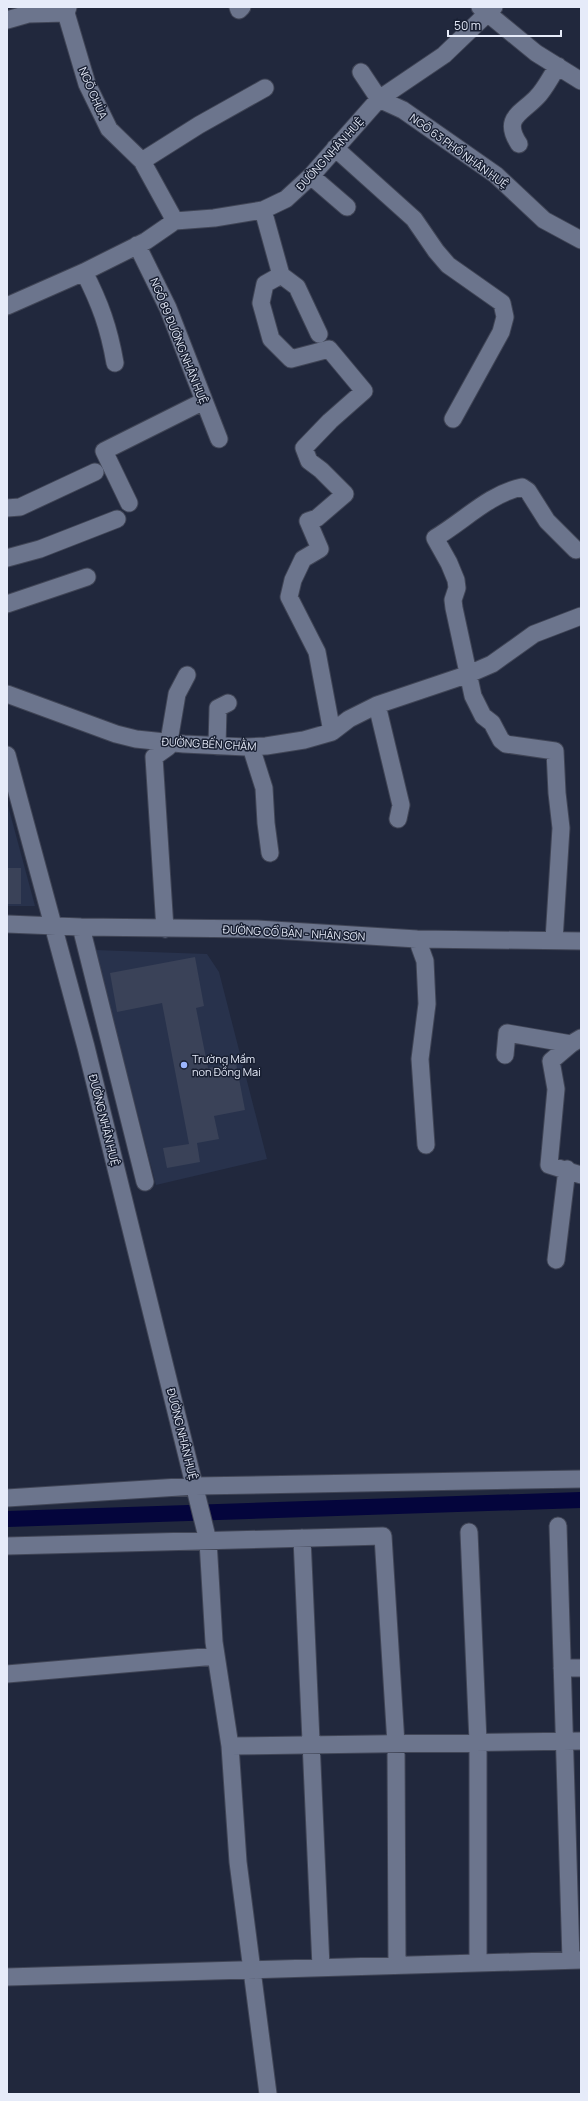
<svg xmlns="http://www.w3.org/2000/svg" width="588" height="2101" font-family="Manrope,sans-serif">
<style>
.built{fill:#28324c}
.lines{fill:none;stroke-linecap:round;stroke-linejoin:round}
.canal{stroke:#04053c;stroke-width:16}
.building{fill:#3a4258}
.minor-casing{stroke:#404556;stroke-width:19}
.minor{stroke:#6c758d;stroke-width:17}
.poi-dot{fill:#9bb5fd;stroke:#181f32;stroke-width:1.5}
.labels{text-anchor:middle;stroke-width:3;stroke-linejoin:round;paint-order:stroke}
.street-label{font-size:11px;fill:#e6ebf9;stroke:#181f32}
.poi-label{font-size:11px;fill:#e6ebf9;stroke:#181f32;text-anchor:start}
</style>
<rect width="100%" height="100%" fill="#21283d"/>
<!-- built -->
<path class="built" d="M7,802L35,906H7Z
M95,950L207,954L219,972L267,1159L156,1185Z"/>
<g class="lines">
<!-- canal -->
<path class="canal" d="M7,1519L581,1500"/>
</g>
<!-- building -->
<path class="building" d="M7,868H21V904H7Z
M195,957L204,1006L196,1008L208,1068L236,1063L245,1110L214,1116L219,1139L197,1143L200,1162L167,1168L163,1148L189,1144L162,1003L117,1012L110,973Z"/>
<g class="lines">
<!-- minor casing -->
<g class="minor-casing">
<path id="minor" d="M68,7L66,13L87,84L109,129L142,161L175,221
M238,7L239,10L242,7
M480,7L536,53L581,81
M7,20L28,14L66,13
M361,72L379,99L403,110L496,175L544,220L581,240
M519,144C502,118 521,114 537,97C545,89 551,76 558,66
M335,148L414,219L436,251L448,265L502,303L505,317L501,332L453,419
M142,161L199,125L265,88
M311,176L347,207
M263,210L281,275
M137,245L168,308L219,439
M84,272C100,303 109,328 115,363
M281,275L265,284L261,303L271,339L291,359L329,349L364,391L330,421L304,448L309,461L321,470L345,494L317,518L308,521L320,549L303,559L293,580L289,597L317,652L332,732
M281,275L297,287L319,334
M7,306L84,272L146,241L175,221L214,218L263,210L286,199L311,176L379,99L444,55L494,7
M129,503L104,451L204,401
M7,508L20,507L95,472
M7,558L40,549L117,519
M7,604L87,577
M7,694L116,734L136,739L184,744L246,747L266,746L304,740L332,732L349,719L377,705L469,674L492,664L534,634L581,616
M377,705L401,805L398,819
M217,746L218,708L228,703
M251,747L264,788L266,823L270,853
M7,755L86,1047L208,1541L214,1642L230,1746L238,1862L268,2094
M7,924L81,927L257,929L417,939L581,941
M81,927L145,1182
M165,929L154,757L168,747L177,694L187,675
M417,939L425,961L427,1004L420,1059L426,1145
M554,940L561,828L557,793L555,751L506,744L501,740L492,723L483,716L473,696L454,608L453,600L457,588L456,580L449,563L435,538C464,521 489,494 522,487L528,491L547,521L576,550
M581,1038L571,1044L551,1061L556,1089L549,1165L581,1175
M505,1055L507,1033L571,1044
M556,1260L567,1169
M7,1498L195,1486L581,1479
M558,1526L571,1960
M469,1532L478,1742V1963
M302,1538L321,1967
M7,1546L383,1536L396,1744L397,1965
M562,1668H581
M7,1674L216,1656
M230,1746L581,1741
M7,1977L581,1960"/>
</g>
<!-- minor -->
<use href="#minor" class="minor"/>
</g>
<!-- markers -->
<circle class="poi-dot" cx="184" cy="1065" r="4"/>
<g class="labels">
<!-- street labels -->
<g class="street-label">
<text transform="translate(93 93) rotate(67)" y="4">NGÕ CHÙA</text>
<text transform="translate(459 151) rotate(36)" y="4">NGÕ 63 PHỐ NHÂN HUỆ</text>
<text transform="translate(330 154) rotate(-48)" y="4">ĐƯỜNG NHÂN HUỆ</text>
<text transform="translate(179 341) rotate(68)" y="4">NGÕ 89 ĐƯỜNG NHÂN HUỆ</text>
<text transform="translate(209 744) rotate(3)" y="4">ĐƯỜNG BẾN CHẰM</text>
<text transform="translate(294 933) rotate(3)" y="4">ĐƯỜNG CỔ BẢN - NHÂN SƠN</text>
<text transform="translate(104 1120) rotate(76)" y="4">ĐƯỜNG NHÂN HUỆ</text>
<text transform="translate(182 1434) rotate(76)" y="4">ĐƯỜNG NHÂN HUỆ</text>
</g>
<!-- poi labels -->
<g class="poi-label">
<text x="192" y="1063">Trường Mầm<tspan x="192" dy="13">non Đồng Mai</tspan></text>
</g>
</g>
<!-- border -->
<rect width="588" height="2101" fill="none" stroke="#e6ebf9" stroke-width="16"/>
<!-- scale -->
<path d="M448 30v6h113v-6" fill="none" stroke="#e6ebf9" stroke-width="2"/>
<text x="454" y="30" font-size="12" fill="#e6ebf9" stroke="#181f32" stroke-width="3" paint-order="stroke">50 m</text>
</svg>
